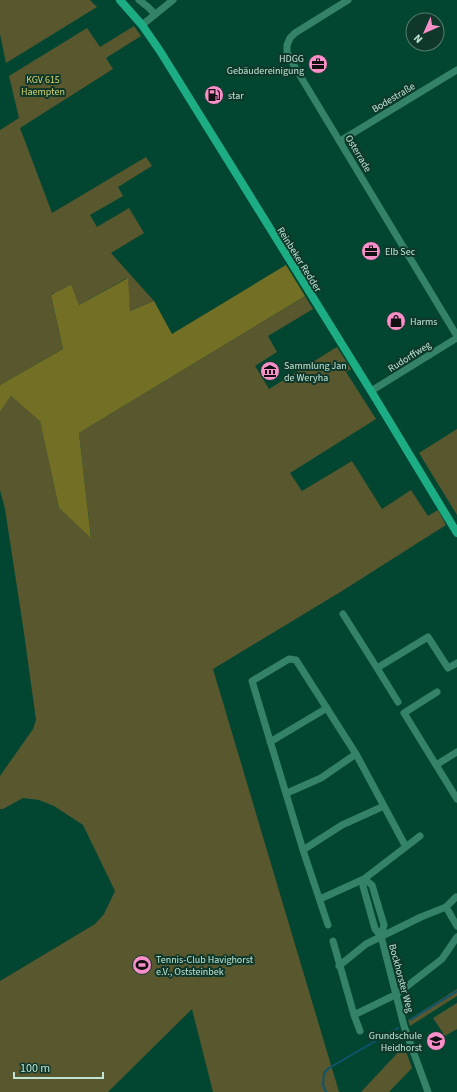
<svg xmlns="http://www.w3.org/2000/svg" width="457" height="1092" font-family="'Source Sans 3',sans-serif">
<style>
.green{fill:#58572e}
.forest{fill:#737026}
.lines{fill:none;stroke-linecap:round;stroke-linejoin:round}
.stream{stroke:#0e556e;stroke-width:2}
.minor{stroke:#348267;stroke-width:7}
.major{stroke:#1dad84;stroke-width:8}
.labels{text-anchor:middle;stroke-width:4;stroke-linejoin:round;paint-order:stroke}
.poi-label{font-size:10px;fill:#bfe4d4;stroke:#0f382a;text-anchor:start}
.park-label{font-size:10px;fill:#d8d56e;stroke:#0f382a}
.street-label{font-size:10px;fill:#bfe4d4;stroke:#0f382a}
</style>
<rect width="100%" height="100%" fill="#024632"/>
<!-- green -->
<path class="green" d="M0,0H90L97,7L6,63L0,34Z
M134,26L141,36L106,58L113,69L20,128L52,213L146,157L152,166L118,187L123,196L90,215L97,227L129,208L144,233L111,253L154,301L130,311L127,278L79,305L53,293L51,295L63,349L0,385V130L19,118L9,76L87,28L100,47Z
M305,296L313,309L268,336L277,352L255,366L269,389L337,347L351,369L346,372L376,419L290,473L302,491L352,461L382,509L411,490L428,516L438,510L446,525L342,591L213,669L339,1092H213L192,1009L108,1092H0V981L95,924L104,914L115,891L83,825L54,806L39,800L23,798L3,809H0V776L33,729L36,720L24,633L5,509L0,490V412L11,396L40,420L59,508L91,537L79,433Z
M457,429V515L419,453Z
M457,989V996L410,1026L408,1020Z
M457,1003V1029L445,1036L433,1018Z
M404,1046L412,1068L389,1092H361Z"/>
<!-- forest -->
<path class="forest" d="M286,265L305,296L79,433L91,538L59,508L40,421L11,396L0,412V385L63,349L51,295L71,285L79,305L128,278L130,311L154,301L172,334Z"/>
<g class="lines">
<!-- stream -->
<path class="stream" d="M410,1020L457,991
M326,1092L323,1085L324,1073L329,1068L398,1028"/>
<!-- minor -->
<path class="minor" d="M139,0L148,7L155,14
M348,0L295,33L290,38L287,45V52L290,59L457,336
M142,25L173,0
M340,141L457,70
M371,391L457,338
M343,614L377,668
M437,692L404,713L457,799
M398,702L377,668L428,637L448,668L457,663
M270,742L327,708
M436,765L457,752
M287,793L321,778L356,754
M303,850L342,825L384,806
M320,899L364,879L420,836
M446,907L457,926
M328,925L303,850L252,681L289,659L296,660L356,754L406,847
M381,936L384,925L372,885L364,879L363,886L375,929L381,936L404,1026L428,1092
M333,941L354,1015L360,1031
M339,966L366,944L421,917L446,907L456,897
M354,1015L397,994L442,959L457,937"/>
<!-- major -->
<path class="major" d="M120,0L142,25L160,51L371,391L457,533"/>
</g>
<!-- icons -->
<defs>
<g id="office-disc" transform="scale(1)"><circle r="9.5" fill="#f98fc9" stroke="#0f382a"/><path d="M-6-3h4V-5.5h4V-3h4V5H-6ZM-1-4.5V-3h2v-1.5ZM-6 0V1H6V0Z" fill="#111"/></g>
<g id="fuel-disc" transform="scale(1)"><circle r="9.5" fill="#f98fc9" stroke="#0f382a"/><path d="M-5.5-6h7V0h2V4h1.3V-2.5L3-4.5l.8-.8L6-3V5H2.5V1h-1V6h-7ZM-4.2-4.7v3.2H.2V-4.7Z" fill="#111"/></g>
<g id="shop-disc" transform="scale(1)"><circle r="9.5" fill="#f98fc9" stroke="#0f382a"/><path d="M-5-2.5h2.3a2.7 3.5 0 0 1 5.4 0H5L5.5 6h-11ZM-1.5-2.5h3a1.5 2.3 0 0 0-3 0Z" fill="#111"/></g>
<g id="museum-disc" transform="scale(1)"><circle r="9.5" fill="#f98fc9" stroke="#0f382a"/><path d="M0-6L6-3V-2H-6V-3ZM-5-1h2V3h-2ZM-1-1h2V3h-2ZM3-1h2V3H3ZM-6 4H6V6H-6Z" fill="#111"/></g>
<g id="stadium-disc" transform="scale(1)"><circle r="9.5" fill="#f98fc9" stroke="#0f382a"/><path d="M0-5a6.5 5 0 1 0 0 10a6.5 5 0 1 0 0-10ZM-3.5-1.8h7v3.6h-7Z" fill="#111"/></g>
<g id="school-disc" transform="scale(1)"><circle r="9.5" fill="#f98fc9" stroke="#0f382a"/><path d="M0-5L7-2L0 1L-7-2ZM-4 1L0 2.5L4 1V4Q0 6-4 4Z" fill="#111"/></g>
</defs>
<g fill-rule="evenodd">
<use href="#office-disc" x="318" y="64"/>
<use href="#fuel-disc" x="214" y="95"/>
<use href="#office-disc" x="371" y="251"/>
<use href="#shop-disc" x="396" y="321"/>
<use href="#museum-disc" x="270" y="371"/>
<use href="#stadium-disc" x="142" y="965"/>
<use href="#school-disc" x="436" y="1041"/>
</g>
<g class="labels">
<!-- poi labels -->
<g class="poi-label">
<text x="304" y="62" text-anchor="end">HDGG<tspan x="304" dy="12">Gebäudereinigung</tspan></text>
<text x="228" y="99">star</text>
<text x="385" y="255">Elb Sec</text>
<text x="410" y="325">Harms</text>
<text x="284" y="369">Sammlung Jan<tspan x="284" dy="12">de Weryha</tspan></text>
<text x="156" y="963">Tennis-Club Havighorst<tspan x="156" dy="12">e.V., Oststeinbek</tspan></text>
<text x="422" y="1039" text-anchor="end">Grundschule<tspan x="422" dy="12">Heidhorst</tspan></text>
</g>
<!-- park labels -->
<g class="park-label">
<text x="43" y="83">KGV 615<tspan x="43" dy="12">Haempten</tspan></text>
</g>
<!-- street labels -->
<g class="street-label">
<text transform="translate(393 97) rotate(-31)" y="4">Bodestraße</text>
<text transform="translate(359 153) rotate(59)" y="4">Osterrade</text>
<text transform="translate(300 259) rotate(58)" y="4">Reinbeker Redder</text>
<text transform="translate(409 356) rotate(-32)" y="4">Rudorffweg</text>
<text transform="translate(402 978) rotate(75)" y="4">Bockhorster Weg</text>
</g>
</g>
<!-- north arrow -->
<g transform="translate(425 32) rotate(225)"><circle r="19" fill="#0f382a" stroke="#557d6e"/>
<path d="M0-3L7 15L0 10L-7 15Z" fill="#f98fc9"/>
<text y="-6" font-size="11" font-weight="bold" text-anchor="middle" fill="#bfe4d4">N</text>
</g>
<!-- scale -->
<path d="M14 1072v6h89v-6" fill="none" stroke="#bfe4d4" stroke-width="2"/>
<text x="20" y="1072" font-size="12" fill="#bfe4d4" stroke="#0f382a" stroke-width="3" paint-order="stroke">100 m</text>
</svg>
